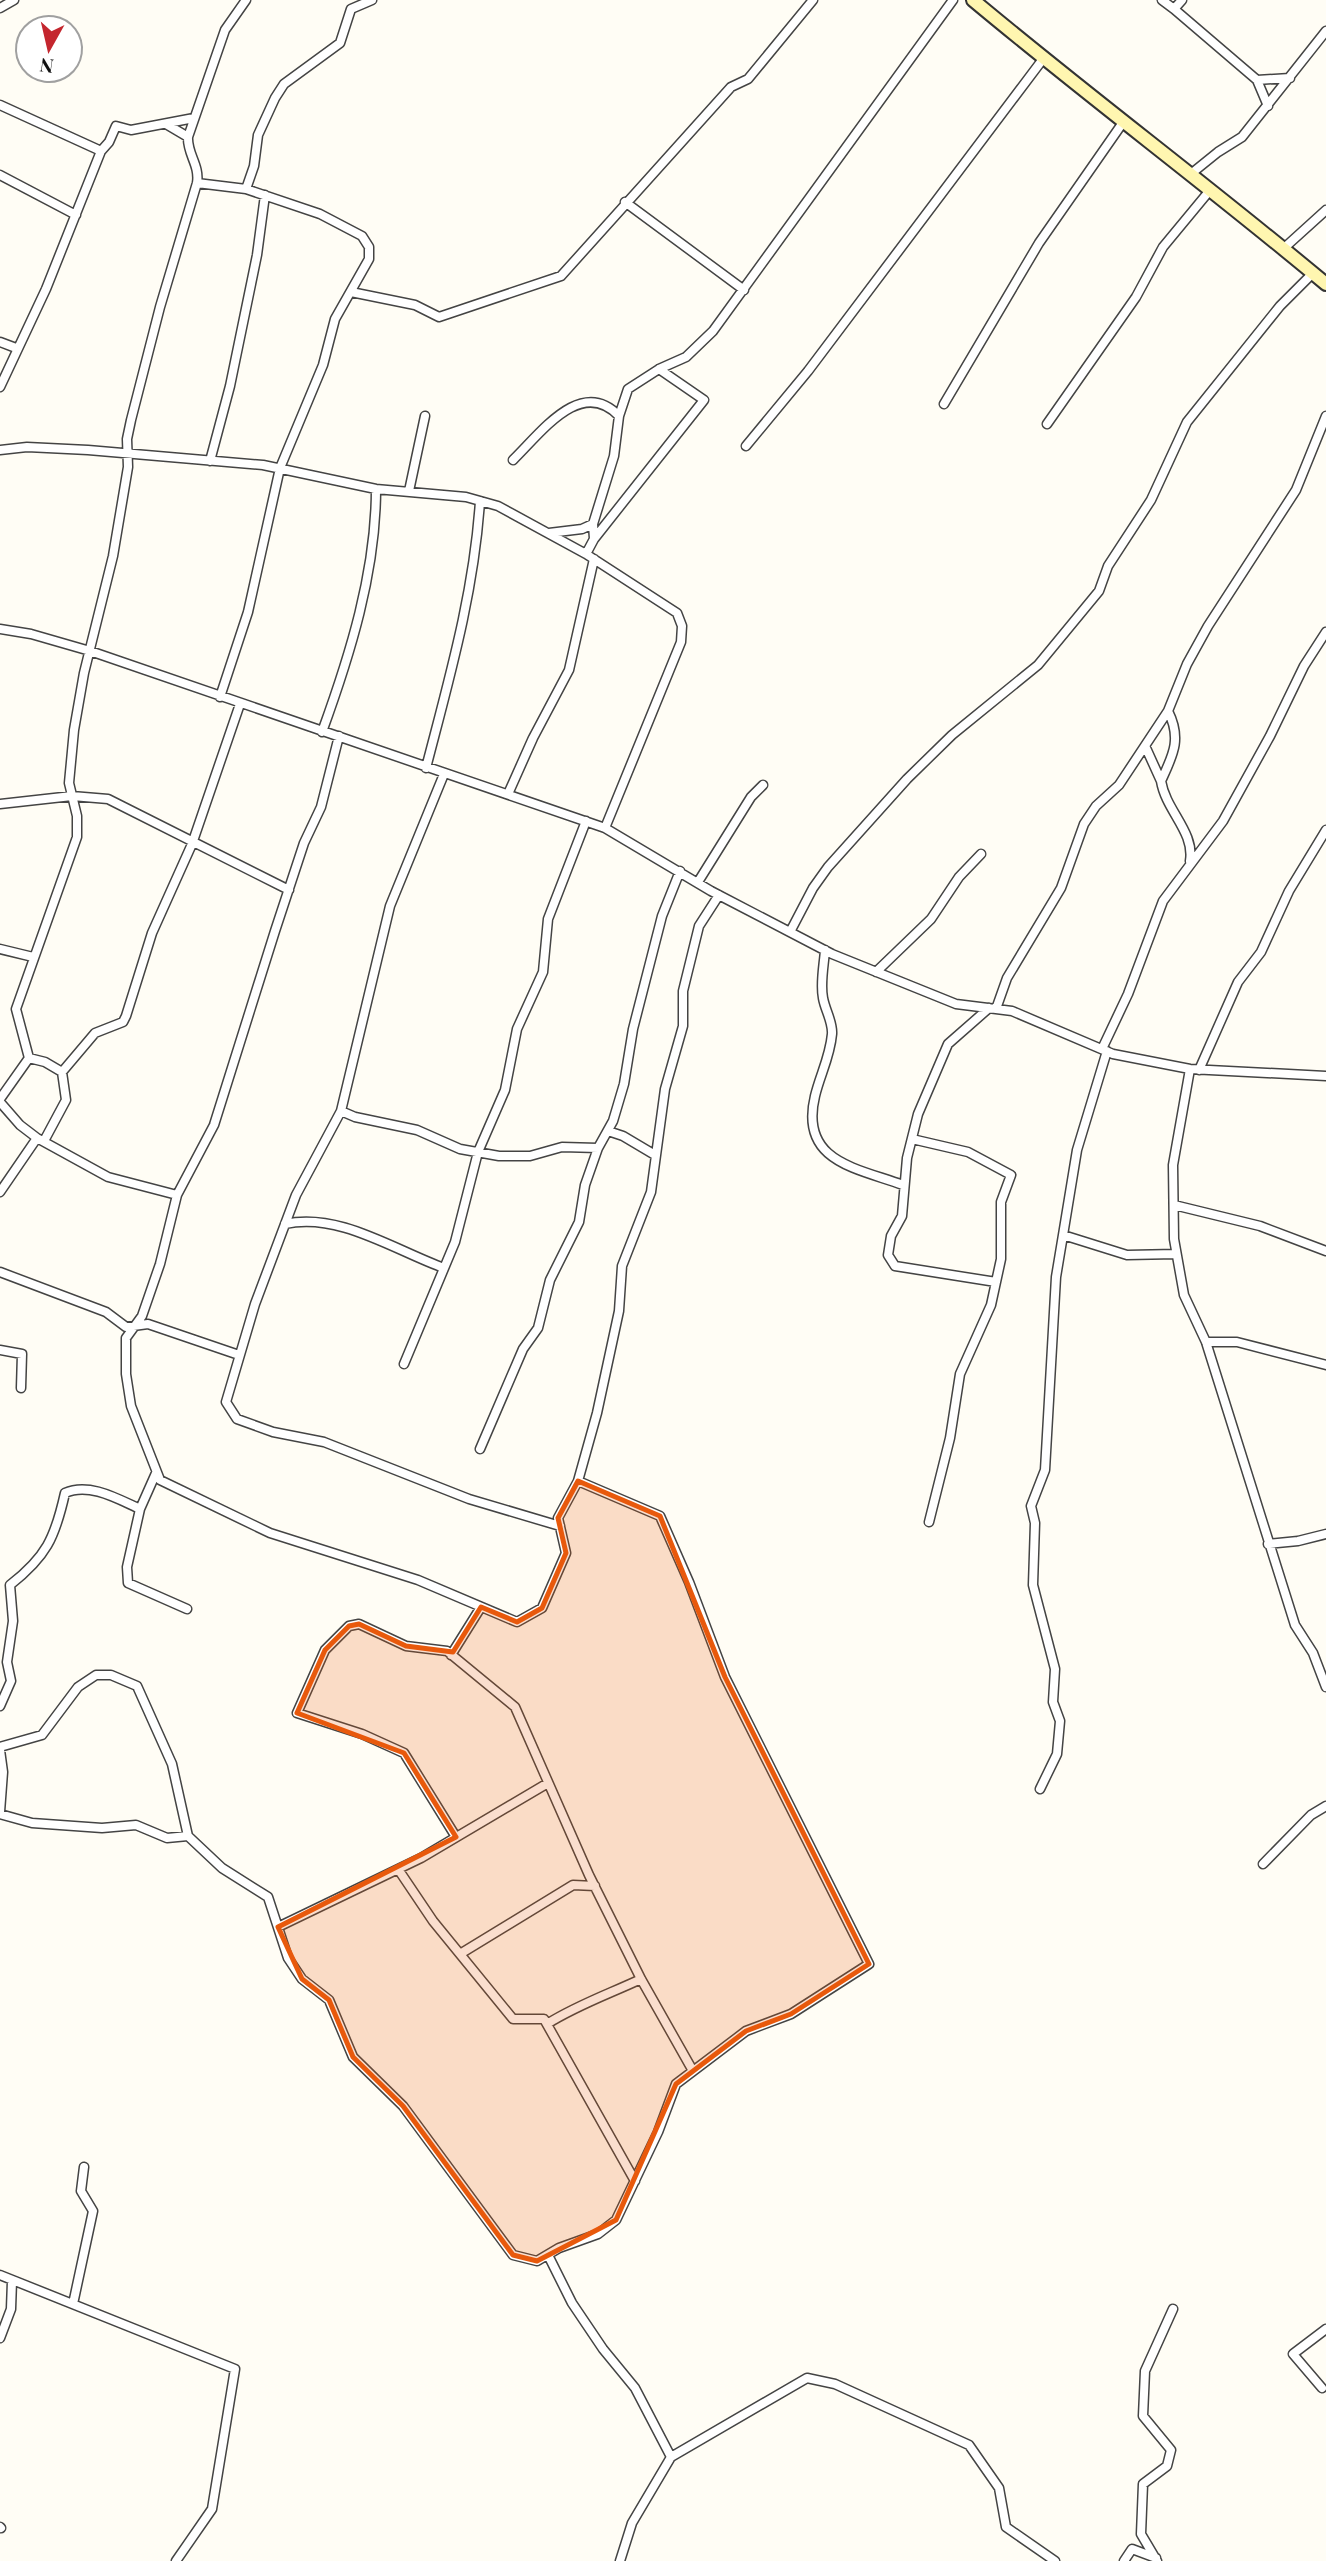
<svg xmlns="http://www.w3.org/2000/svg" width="1326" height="2561" font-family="'Playfair Display',serif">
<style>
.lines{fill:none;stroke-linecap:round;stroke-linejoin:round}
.street-casing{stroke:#444;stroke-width:11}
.secondary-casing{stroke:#333;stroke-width:16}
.street{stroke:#fff;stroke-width:8}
.secondary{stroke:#fff6b0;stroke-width:12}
.marked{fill:#e8590c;fill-opacity:0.2;stroke:#e8590c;stroke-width:5;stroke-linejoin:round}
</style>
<rect width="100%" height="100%" fill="#fffdf5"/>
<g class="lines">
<!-- street casing -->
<g class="street-casing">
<path id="street" d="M1162,0L1174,9
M1182,0L1174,9L1257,80L1268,106
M0,8L14,0
M1257,80L1290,78
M0,105L101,151L109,142L116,126L131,130L194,118
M166,124L188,137
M1192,173L1218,152L1242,137L1326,31
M0,175L76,215
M197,183L246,189L254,166L258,135L275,98L284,84L340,43L351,9L372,0
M625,202L744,290
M1283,249L1326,210
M351,292L415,305L439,317L561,276L731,87L748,79L813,0
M0,342L16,348
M0,387L46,289L101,151
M944,404L1039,243L1124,121
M1047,424L1136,297L1163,247L1211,189
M746,446L808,371L1043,59
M0,450L27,447L88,450L263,465L376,489L466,497L498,506L586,554L677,613L682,626L681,642L605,828
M513,460C541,433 581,376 619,416L628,389L659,369L686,357L713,331L953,0
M210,461L230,386L257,255L265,195
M409,491L425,416
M549,533L582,529L593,524
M594,539L704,400L659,369
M586,554L594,539L593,524L614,456L619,416
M0,629L31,634L90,651L605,828L711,891L832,954L956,1004L1012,1011L1113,1054L1190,1069L1326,1076
M220,697L248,612L280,468L323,365L335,319L369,259V247L362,236L320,214L246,189
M1168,711C1182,739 1173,755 1161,781C1166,811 1195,832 1190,861
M322,732C350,655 376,572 376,489
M339,736L321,807L304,843L275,931L214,1125L177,1195L160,1264L142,1316L126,1338V1374L131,1406L160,1480L270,1533L418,1580L517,1622L542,1608L566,1553L558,1518L578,1481L597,1413L619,1311L622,1266L651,1192L665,1089L683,1026V991L699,926L719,895
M1146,748L1161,781
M426,768C449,679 474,593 480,501
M444,774L390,906L341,1111L296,1195L255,1304L226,1402L237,1419L273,1432L324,1442L469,1499L560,1526
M508,794L533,738L569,670L594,559
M0,804L72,796L108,799L289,890
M698,882L751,797L763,785
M790,932L813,888L828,867L907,779L952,735L1038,665L1099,591L1108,566L1151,500L1187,422L1280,306L1313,273
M0,949L33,957
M825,950C824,965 820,983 823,998C825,1010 833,1022 832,1034C830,1057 820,1075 815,1096C799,1162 857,1168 903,1185
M876,972L931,919L959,877L981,854
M989,1008L948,1044L918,1114L907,1158L902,1216L891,1236L888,1255L895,1266L996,1282
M996,1009L1007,978L1061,888L1084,824L1096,806L1119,785L1168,711L1187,664L1208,626L1296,490L1326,416
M1102,1049L1128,994L1163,901L1223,821L1270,736L1304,666L1326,632
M29,1058L45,1062L62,1072L95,1033L123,1022L126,1016L152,933L192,844L240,704
M1190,1069L1173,1165L1174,1239L1184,1295L1206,1342L1295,1625L1313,1653L1326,1687
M1199,1070L1238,982L1261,952L1289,891L1326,830
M0,1099L29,1058L16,1009L77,837V816L69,783L74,730L84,673L113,556L128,467L127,439L131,420L160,307L197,183C200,165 187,154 188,137L225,30L246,0
M0,1102L20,1125L37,1138L0,1192
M341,1111L355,1117L417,1130L460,1149L499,1156H530L562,1147L598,1148
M608,1131L623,1136L655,1155
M37,1138L108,1177L177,1195
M912,1139L968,1152L1011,1175L1001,1202V1259L991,1305L960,1374L950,1438L929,1522
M44,1141L66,1100L62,1072
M1174,1205L1260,1226L1326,1251
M285,1224C339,1212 394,1250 444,1268
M1063,1235L1127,1255L1176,1254
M0,1272L106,1312L126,1327L148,1324L239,1355
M1206,1342H1237L1326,1365
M0,1350L22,1354L21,1388
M404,1364L455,1242L478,1152L505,1090L517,1029L543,972L548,919L586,821
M480,1449L523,1349L538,1328L550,1280L579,1222L585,1185L598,1148L613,1121L624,1084L633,1029L662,916L680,871
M140,1509L127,1567L128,1583L187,1609
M1268,1544L1298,1541L1326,1534
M451,1655L481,1607
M0,1706L11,1681L7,1662L13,1621L10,1585C46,1557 55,1538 65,1493C89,1482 118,1499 140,1509L156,1473
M0,1747L42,1735L78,1687L96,1675H111L137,1686L172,1764L188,1836
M0,1750L3,1772L0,1812
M1040,1789L1057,1754L1060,1721L1053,1702L1055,1669L1033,1585L1035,1523L1031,1506L1045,1470L1056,1277L1063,1235L1077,1150L1107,1051
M0,1814L32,1823L102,1828L136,1825L167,1838L188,1836L222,1868L268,1897L288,1958L302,1979L329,2000L353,2057L403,2106L513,2255L537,2261L559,2248L598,2234L616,2220L658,2132L676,2084L746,2031L791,2014L869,1964L725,1677L689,1582L660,1516L578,1481
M456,1837L404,1753L362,1734L297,1713L325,1650L349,1626L359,1624L406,1646L447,1651L515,1707L589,1875L641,1979L693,2071
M1263,1864L1311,1815L1326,1806
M398,1869L433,1921L513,2019H544L635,2181
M278,1927L421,1858L548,1783
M460,1954L573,1885L595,1886
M547,2024C577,2005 609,1994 641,1979
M548,2255L572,2303L603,2349L635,2388L671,2457
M0,2275L235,2369L212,2509L176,2561
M73,2304L93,2211L81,2191L84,2167
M0,2338L11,2309L12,2281
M1322,2388L1293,2354L1326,2329
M0,2527L1,2528
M620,2561L632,2523L671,2457L807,2378L835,2384L969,2445L999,2488L1006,2527L1055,2561
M1124,2561L1132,2549L1156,2558
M1157,2561L1141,2534L1143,2484L1167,2466L1171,2450L1143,2416L1145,2371L1173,2309"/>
</g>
<!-- secondary casing -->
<g class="secondary-casing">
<path id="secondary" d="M973,0C1089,97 1210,187 1326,284"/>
</g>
<!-- street -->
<use href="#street" class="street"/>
<!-- secondary -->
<use href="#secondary" class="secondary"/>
</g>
<!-- marked area -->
<path class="marked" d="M578,1481L660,1516L725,1677L869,1964L791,2014L746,2031L676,2084L616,2220L537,2261L513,2255L403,2106L353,2057L329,2000L302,1979L278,1927L456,1837L404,1753L297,1713L325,1650L349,1626L359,1624L406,1646L453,1652L481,1607L517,1622L542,1608L566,1553L558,1518Z"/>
<!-- north arrow -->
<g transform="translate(49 49) rotate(188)"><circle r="33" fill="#ffffff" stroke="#a0a0a0" stroke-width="2"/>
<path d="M0-5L12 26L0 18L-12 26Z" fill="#c4262e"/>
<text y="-10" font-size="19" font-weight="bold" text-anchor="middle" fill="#111111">N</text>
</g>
</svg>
